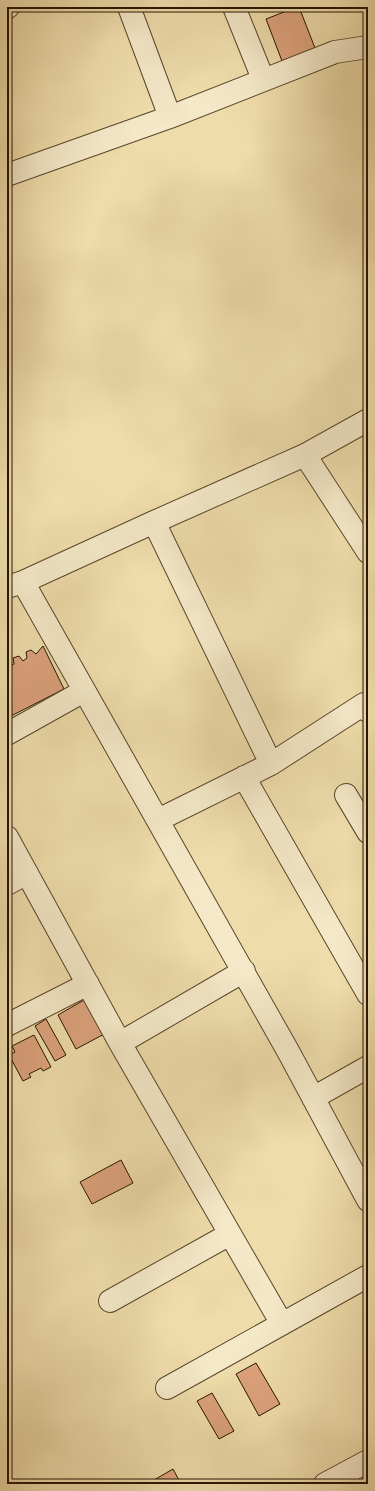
<svg xmlns="http://www.w3.org/2000/svg" width="375" height="1491" font-family="'IM FELL English',serif">
<style>
.building{fill:#dca27c;stroke:#261400}
.lines{fill:none;stroke-linecap:round;stroke-linejoin:round}
.minor-casing{stroke:#58462a;stroke-width:24}
.minor{stroke:#f4e8c8;stroke-width:22}
</style>
<rect width="100%" height="100%" fill="#eedcaa"/>
<filter id="stains"><feTurbulence type="fractalNoise" baseFrequency=".005" numOctaves="4"/><feColorMatrix values="0 0 0 0 .2 0 0 0 0 .09 0 0 0 0 .02 0 0 0 .5 -.17"/></filter>
<radialGradient id="worn" r=".72"><stop offset=".6" stop-color="#630" stop-opacity="0"/><stop offset="1" stop-color="#630" stop-opacity=".3"/></radialGradient>
<!-- building -->
<path class="building" d="M297,7H299L315,48L282,61L266,19Z
M43,646L64,689L7,718V662L10,666L14,664L13,658L19,656L23,661L27,658L26,652L31,650L36,654Z
M91,996L110,1031L76,1049L58,1015Z
M46,1019L66,1055L55,1061L35,1026Z
M34,1035L51,1067L43,1071L41,1068L29,1074L31,1077L23,1081L9,1055L15,1052L12,1046Z
M121,1160L133,1183L92,1204L80,1182Z
M256,1363L280,1404L259,1416L236,1374Z
M212,1393L234,1431L219,1439L197,1401Z
M173,1469L181,1484H147Z"/>
<g class="lines">
<!-- minor casing -->
<g class="minor-casing">
<path id="minor" d="M7,7H8
M129,7L170,117
M234,7L263,79
M7,175L170,117L335,52L368,47
M305,455L368,552
M154,522L271,764
M23,582L288,1051L368,1200
M7,587L23,582L154,522L305,455L368,420
M7,734L84,691
M244,777L368,994
M346,795L368,832
M158,820L271,764L364,704L368,711
M7,837L120,1043L282,1324
M7,884L27,873
M7,1025L88,984
M120,1043L244,971
M313,1098L368,1067
M110,1301L230,1234
M167,1388L368,1276
M325,1484L368,1461"/>
</g>
<!-- minor -->
<use href="#minor" class="minor"/>
</g>
<!-- margin -->
<rect width="375" height="1491" fill="none" stroke="#eedcaa" stroke-width="24"/>
<rect x="8" y="8" width="359" height="1475" fill="none" stroke="#261400" stroke-width="2"/>
<rect x="12" y="12" width="351" height="1467" fill="none" stroke="#261400"/>
<rect width="100%" height="100%" filter="url(#stains)"/>
<rect width="100%" height="100%" fill="url(#worn)"/>
</svg>
